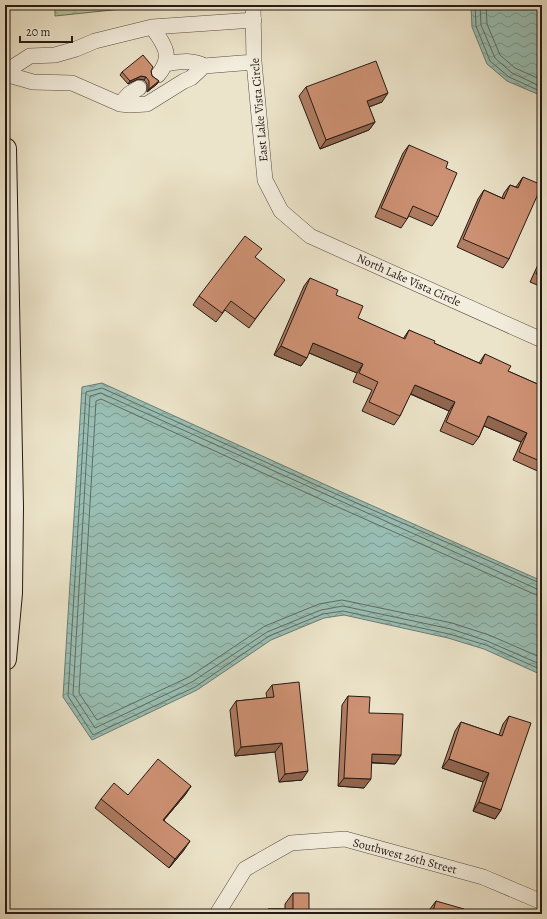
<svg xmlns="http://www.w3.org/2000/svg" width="547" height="919" font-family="Alegreya,serif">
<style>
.park{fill:url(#park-crowns);stroke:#6c6f57}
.water{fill:url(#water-waves);stroke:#6b7d74}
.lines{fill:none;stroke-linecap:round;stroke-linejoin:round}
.shore{stroke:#5f6c64;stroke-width:1}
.minor-casing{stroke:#574c42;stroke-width:16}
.secondary-casing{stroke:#251914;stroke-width:24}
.minor{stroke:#f3eddd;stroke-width:15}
.secondary{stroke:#f3eddd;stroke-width:22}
.wall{fill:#b07d63;stroke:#251914}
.shaded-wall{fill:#906650;stroke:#251914}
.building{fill:#cd9173;stroke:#251914}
.labels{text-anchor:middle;stroke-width:3;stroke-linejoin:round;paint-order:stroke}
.street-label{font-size:12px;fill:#251914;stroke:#f3eddd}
</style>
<defs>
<pattern id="park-crowns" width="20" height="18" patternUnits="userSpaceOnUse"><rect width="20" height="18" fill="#b3c59a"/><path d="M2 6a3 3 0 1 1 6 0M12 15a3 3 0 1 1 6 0" fill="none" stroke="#9aa984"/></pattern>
<pattern id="water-waves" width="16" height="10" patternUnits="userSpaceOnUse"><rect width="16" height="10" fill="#99bfb4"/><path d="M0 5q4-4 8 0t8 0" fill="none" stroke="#7d9a91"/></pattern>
</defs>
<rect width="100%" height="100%" fill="#ece4ca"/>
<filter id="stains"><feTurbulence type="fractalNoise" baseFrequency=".005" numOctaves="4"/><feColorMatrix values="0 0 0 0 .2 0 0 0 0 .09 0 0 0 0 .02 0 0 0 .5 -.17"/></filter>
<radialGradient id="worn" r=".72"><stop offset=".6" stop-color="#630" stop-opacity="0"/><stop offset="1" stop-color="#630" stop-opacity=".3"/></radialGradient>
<!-- park -->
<path class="park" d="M55,5H145L141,7L55,16Z"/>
<!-- water -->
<path class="water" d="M471,5H542V96L507,81L487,64L472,27Z
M102,383L337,490L542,581V675L484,649L448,638L344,615L324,618L271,640L197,690L92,740L63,697L82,387Z"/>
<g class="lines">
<!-- shore -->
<path class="shore" d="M475,5L476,26L490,61L509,77L542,92
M480,5L481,25L495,58L512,73L542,87
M486,5L487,24L500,55L515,68L542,80
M542,584L336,494L102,388L86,392L68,696L93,735L195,687L269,636L323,614L343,611L449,634L486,645L542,670
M542,589H537L334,498L101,393L90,396L73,694L95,728L192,682L267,632L321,610L343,606L451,629L487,641L542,665
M542,595L534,594L331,504L101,399L96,401L79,693L97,720L189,677L265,626L319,604L342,600L452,623L489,635L542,658"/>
<!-- minor casing -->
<g class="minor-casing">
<path id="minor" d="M253,5L254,62L265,180L281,211L310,236L542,340
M152,27C164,44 174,56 158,75
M165,64C178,62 192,59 204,66
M5,72L30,56L55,55L76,49L95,41L152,27L254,20
M5,74L33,82L72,83L120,104L130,105L147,104L184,81L191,78L204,66L254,62
M120,104L129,94L139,88
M217,914L245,869L291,843L345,839L483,877L542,902"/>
</g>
<!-- secondary casing -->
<g class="secondary-casing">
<path id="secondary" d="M5,149L12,507L11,593L5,659"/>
</g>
<!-- minor -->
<use href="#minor" class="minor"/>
<!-- secondary -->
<use href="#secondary" class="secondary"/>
</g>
<!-- wall -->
<path class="wall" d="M151,71L152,76L159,81L157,84L147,92V84L144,80L138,79L128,84L120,75L122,72Z
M306,87L382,102L369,107L375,122L369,130L320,149L299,96Z
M409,145L446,168L438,217L432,226L409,216L401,228L375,217L403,153Z
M523,177L509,259L503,268L457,247L478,199L484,190L502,198L504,193L510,185L516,187Z
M542,256V287L530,282Z
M256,258L278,288L249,328L225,310L216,322L193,305L199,296Z
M310,278L336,295L358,318L403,339L409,330L434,343L479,363L485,354L508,371L542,386V473L513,460L521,442L484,426L479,437L473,445L440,431L449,411L410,394L400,416L394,425L362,411L372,390L353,382L357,373L309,353L301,366L274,355L304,286Z
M272,685L302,780L279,782L275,752L235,756L230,710L236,701L267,698L266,693Z
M348,696L369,713L401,755L395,764L371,763L364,788L338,786L342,705Z
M509,716L501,810L495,819L473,811L483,782L442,768L455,731L461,722L499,735L503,724Z
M191,786L185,795L164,820L184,850L169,868L95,808L101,799Z
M542,803V810L539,809Z
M293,893L309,914H265L268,909H285V904Z
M436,901L463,914H429L430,909Z"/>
<!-- shaded-wall -->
<path class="shaded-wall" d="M141,76L146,77L144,80L138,79L128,84L130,81Z
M159,81L157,84L147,92L149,89Z
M388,93L382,102L361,110L367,101Z
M375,122L369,130L320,149L326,140Z
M313,343L363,364L357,373L307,352Z
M281,346L307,358L301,366L274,355Z
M415,385L455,402L449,411L409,393Z
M488,416L527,433L521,442L482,425Z
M282,743L275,752L235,756L241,747Z
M372,754L401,755L395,764L366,762Z
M449,759L489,773L483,782L442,768Z
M308,771L302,780L279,782L285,774Z
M344,778L371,779L364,788L338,786Z
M191,786L185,795L157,828L163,820Z
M479,802L501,810L495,819L473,811Z
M190,841L184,850L169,868L175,859Z"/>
<!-- building -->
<path class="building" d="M143,55L153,67L151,71L152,76L159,81L149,89V81L146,77L141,76L130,81L122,72Z
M376,61L388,93L367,101L375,122L326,140L306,87Z
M409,145L448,162L446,168L457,173L438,217L413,206L407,219L381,208Z
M523,177L542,185L509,259L463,239L484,190L504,199L510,185L518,188Z
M245,236L262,249L255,257L285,280L255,319L231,301L222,313L199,296Z
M542,261V276L536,274Z
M310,278L338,290L336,295L363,306L358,318L405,339L409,330L435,341L434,343L481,364L485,354L511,366L508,371L542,386V462L519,452L527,433L488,416L479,437L446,422L455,402L415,385L400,416L369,402L378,382L359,373L363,364L313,343L307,358L281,346Z
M299,682L308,771L285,774L282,743L241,747L236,701L274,697L272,685Z
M348,696L370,697L369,713L403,714L401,755L372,754L371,779L344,778Z
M509,716L531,723L501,810L479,802L489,773L449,759L461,722L502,736Z
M158,759L191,786L163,820L190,841L175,859L101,799L114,783L128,795Z
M293,893H309V914H268V909H293Z
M436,901L464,909L463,914H432Z
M392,912L400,914H391Z"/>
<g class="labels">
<!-- street labels -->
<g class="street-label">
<text transform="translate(259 110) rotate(-95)" y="4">East Lake Vista Circle</text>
<text transform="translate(409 280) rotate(24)" y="4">North Lake Vista Circle</text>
<text transform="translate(405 856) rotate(15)" y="4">Southwest 26th Street</text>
</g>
</g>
<!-- margin -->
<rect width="547" height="919" fill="none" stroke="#ece4ca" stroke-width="20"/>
<rect x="6" y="6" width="535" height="907" fill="none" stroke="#251914" stroke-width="2"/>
<rect x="10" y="10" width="527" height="899" fill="none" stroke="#251914"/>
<!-- scale -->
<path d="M20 36v6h52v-6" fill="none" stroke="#251914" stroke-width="2"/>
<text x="26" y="36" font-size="12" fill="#251914" stroke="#f3eddd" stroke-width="3" paint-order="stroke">20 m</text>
<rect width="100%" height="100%" filter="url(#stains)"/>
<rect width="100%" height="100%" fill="url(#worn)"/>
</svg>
